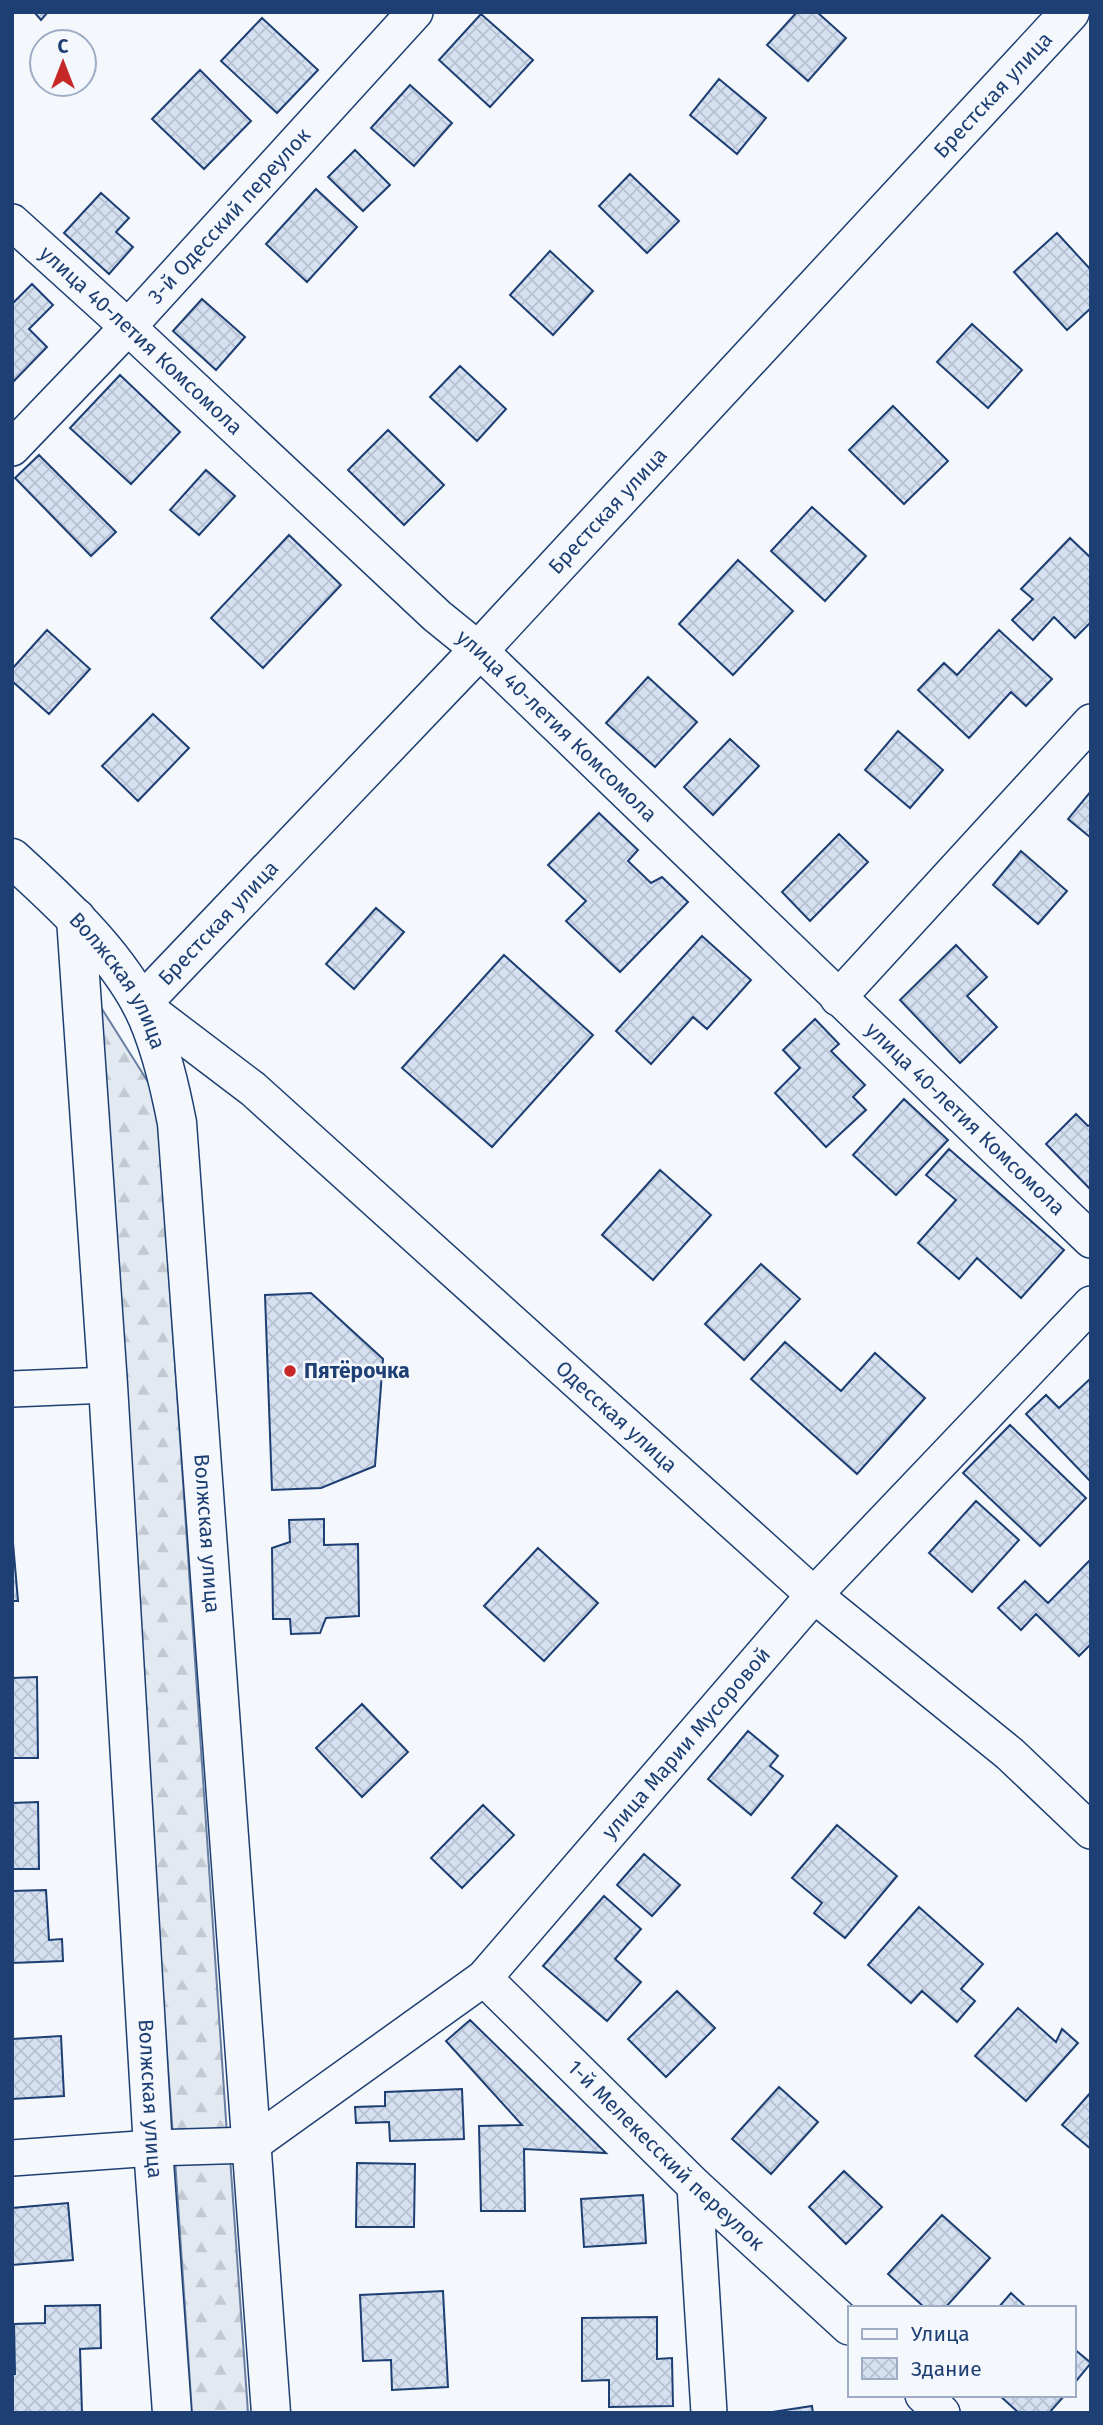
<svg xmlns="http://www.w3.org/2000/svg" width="1103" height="2425" font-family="'Fira Sans',sans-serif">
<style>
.forest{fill:url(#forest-firs);stroke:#687fa3;stroke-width:2}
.building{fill:url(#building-cross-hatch);stroke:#1d3f73;stroke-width:2}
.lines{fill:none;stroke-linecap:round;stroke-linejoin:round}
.street-casing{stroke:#1d3f73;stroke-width:38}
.secondary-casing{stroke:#1d3f73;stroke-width:41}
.street{stroke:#f4f7fb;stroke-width:35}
.secondary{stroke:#f4f7fb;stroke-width:38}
.poi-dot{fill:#c62828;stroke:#f4f7fb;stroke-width:2.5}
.labels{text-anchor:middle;stroke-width:5;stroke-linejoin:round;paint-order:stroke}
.street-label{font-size:21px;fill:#1d3f73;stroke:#f4f7fb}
.poi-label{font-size:21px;font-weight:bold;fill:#1d3f73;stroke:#f4f7fb;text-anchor:start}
</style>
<defs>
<pattern id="forest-firs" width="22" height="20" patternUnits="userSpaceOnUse" patternTransform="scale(1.75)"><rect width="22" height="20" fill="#e3e9f0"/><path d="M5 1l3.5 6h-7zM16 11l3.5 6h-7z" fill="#c2c9d1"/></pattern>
<pattern id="building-cross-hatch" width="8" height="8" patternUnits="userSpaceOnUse" patternTransform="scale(1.75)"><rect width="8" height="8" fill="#d5e0f0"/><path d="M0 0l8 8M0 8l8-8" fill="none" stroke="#b6c1d1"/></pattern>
</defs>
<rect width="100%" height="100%" fill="#f4f7fb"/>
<!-- forest -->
<path class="forest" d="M90,990L157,1096L227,2135L173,2137Z
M230,2157L248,2413H192L175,2159Z"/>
<!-- building -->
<path class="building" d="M34,12H48L41,20Z
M797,12H817L846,38L808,81L767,45Z
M481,14L533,60L490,107L439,60Z
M262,18L318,70L277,113L221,61Z
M200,70L251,121L204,169L152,119Z
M719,79L766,118L737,154L690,115Z
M410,85L452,123L414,166L371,128Z
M355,150L390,185L363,211L328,177Z
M630,174L679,221L647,253L599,206Z
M316,189L357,227L307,282L266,244Z
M101,193L129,218L116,232L133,247L109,274L64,233Z
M1057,233L1091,270V308L1067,330L1014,272Z
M550,251L593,291L553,335L510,295Z
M32,284L53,305L29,329L47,347L12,383V304Z
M202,299L245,337L216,370L173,331Z
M972,324L1022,370L988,408L937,362Z
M460,366L506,409L477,441L430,397Z
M120,375L180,432L131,484L70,428Z
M893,406L948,461L904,504L849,450Z
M388,430L444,485L404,525L348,470Z
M39,455L116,532L91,556L15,478Z
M206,470L235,496L199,535L170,510Z
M812,507L866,556L825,601L771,551Z
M289,535L341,585L263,668L211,618Z
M1070,538L1091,558V622L1075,638L1054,617L1033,640L1012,620L1033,599L1021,589Z
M738,560L793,611L733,675L679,624Z
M47,630L90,669L49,714L12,681V669Z
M999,630L1052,679L1026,706L1011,692L969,738L918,690L944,663L957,675Z
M648,677L697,722L655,767L606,723Z
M153,714L189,748L138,801L102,766Z
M898,731L943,770L910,808L865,770Z
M730,739L759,766L713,815L684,787Z
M1091,791V838L1068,819Z
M599,813L638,850L628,861L651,883L662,877L688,902L620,972L566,921L586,901L548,865Z
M839,834L868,862L810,921L782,892Z
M1021,851L1067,891L1038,924L993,885Z
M376,908L404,932L354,989L326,964Z
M702,936L751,980L707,1029L693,1017L651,1064L616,1031Z
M956,945L987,977L967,996L997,1027L960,1063L900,1000Z
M504,955L593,1035L492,1147L402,1068Z
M815,1019L839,1044L831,1051L865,1085L853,1097L866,1110L826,1147L775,1093L800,1068L783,1050Z
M904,1099L948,1140L896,1195L853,1155Z
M1076,1114L1088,1126L1091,1124V1190L1046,1144Z
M949,1149L1064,1250L1021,1298L977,1258L959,1279L918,1243L956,1200L926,1175Z
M660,1170L711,1215L653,1280L602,1235Z
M761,1264L800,1299L744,1360L705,1324Z
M311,1293L383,1359L375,1466L321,1488L272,1490L265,1295Z
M785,1342L841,1391L875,1353L925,1398L857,1474L751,1379Z
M1091,1378V1482L1026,1414L1046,1395L1059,1408Z
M1010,1425L1086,1498L1040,1546L963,1473Z
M976,1501L1019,1540L972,1592L929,1553Z
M324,1519V1545L358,1544L359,1616L326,1618L320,1633L291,1634L290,1619H273L272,1548L290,1542L289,1520Z
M12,1531L18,1601H12Z
M538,1548L598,1603L544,1661L484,1606Z
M1091,1559V1644L1079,1656L1036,1614L1021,1630L998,1608L1025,1581L1048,1603Z
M37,1677L38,1758H12V1678Z
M362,1704L408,1752L362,1797L316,1748Z
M748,1731L778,1756L770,1766L783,1776L751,1815L708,1779Z
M38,1802L39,1869H12V1803Z
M483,1805L514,1835L462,1888L431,1858Z
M837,1825L897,1876L845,1938L814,1913L822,1903L792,1878Z
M644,1854L680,1885L652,1916L617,1885Z
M46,1890L49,1940L62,1939L63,1961L12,1963V1891Z
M604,1896L641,1929L615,1959L641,1982L607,2021L543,1966Z
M919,1907L983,1964L961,1989L975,2001L957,2022L922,1991L911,2003L868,1965Z
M677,1991L715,2028L666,2077L628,2039Z
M1018,2008L1056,2042L1062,2029L1078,2043L1026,2101L975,2056Z
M470,2020L606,2153L524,2149L525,2211H481L479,2126L522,2125L446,2041Z
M61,2036L64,2096L12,2099V2039Z
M779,2087L818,2122L771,2174L732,2139Z
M462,2089L464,2139L390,2141L389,2122L356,2123L355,2107L385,2106V2092Z
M1091,2092V2149L1062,2125Z
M357,2163L415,2164L414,2227H356Z
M844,2171L882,2207L846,2244L809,2207Z
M643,2195L646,2243L584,2247L581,2199Z
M68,2203L73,2260L12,2265V2208Z
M942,2215L990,2258L945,2308H925L888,2274Z
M443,2291L448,2387L392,2390L391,2360L363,2361L360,2295Z
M1011,2293L1027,2308H998Z
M100,2305L101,2348L80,2349L82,2413H12V2374H15L14,2324L45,2323V2306Z
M657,2317V2359L672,2358L673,2406L609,2407V2380L582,2381V2318Z
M1073,2348L1091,2363L1073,2385Z
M999,2395H1065L1049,2413H1019Z
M812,2406L813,2413H766Z"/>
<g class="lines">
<!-- street casing -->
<g class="street-casing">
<g id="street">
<path id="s1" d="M12,222L128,327L437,616L479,650L1091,1240"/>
<path id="s2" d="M12,448L128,327L415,12"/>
<path d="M838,998L1091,722"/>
<path id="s3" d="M141,1004L253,1089L814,1595L1010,1754L1091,1831"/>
<path d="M12,1389L108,1385"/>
<path id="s4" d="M484,1978L695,2186L849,2327"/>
<path id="s5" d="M12,2158L153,2148L251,2145L484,1978L814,1595L1091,1304"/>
<path d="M695,2186L709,2413"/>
<path d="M923,2395L942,2413"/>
</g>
</g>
<!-- secondary casing -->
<g class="secondary-casing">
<g id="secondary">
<path id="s6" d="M12,858C57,899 112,949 141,1004C158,1036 170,1087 177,1123L271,2413"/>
<path id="s7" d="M76,918L108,1385L153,2148L172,2413"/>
<path id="s8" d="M141,1004L479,650L1070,12"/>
</g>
</g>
<!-- street -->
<use href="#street" class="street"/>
<!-- secondary -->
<use href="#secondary" class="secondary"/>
</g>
<!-- markers -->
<circle class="poi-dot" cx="290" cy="1371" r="7"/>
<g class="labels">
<!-- street labels -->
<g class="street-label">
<text dy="7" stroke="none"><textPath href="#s8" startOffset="1246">Брестская улица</textPath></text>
<text dy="7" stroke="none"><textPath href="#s2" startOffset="318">3-й Одесский переулок</textPath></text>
<text dy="7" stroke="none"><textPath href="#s1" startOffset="175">улица 40-летия Комсомола</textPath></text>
<text dy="7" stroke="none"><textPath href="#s8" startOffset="679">Брестская улица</textPath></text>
<text dy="7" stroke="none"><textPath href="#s1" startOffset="742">улица 40-летия Комсомола</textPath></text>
<text dy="7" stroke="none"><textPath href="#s8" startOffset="112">Брестская улица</textPath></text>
<text dy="7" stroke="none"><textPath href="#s6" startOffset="164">Волжская улица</textPath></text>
<text dy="7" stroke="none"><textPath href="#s1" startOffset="1309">улица 40-летия Комсомола</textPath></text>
<text dy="7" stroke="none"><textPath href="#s3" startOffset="630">Одесская улица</textPath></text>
<text dy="7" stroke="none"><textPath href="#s6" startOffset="732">Волжская улица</textPath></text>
<text dy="7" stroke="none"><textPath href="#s5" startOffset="836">улица Марии Мусоровой</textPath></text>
<text dy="7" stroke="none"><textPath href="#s7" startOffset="1183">Волжская улица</textPath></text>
<text dy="7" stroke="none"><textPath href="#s4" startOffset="254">1-й Мелекесский переулок</textPath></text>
</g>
<!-- poi labels -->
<g class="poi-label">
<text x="304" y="1378">Пятёрочка</text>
</g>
</g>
<!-- border -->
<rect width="1103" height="2425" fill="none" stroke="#1d3f73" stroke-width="28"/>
<!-- legend -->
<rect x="848" y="2306" width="228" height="91" fill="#f4f7fb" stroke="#9eadc5" stroke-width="2"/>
<rect x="862" y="2329" width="35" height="10" fill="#f4f7fb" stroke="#9eadc5" stroke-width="2"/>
<text x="911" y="2341" font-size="21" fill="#1d3f73">Улица</text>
<rect x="862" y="2358" width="35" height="21" fill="url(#building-cross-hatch)" stroke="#9eadc5" stroke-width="2"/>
<text x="911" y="2376" font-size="21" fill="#1d3f73">Здание</text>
<!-- north arrow -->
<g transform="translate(63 63)"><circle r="33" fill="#f4f7fb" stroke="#9eadc5" stroke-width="2"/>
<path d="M0-5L12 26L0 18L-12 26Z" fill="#c62828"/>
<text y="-10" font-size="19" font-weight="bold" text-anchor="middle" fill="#1d3f73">С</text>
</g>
</svg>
